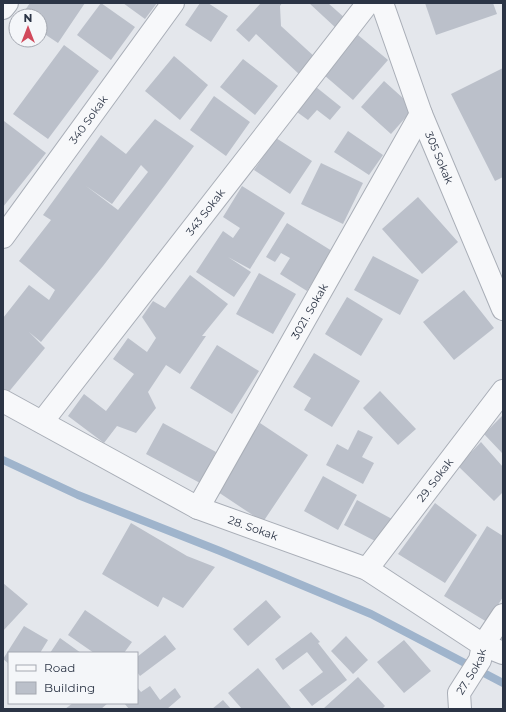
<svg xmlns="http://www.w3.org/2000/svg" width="506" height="712" font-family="Montserrat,sans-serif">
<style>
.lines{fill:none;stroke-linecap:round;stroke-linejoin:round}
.stream{stroke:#9fb4cc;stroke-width:8}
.building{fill:#bbc0ca;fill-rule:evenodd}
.street-casing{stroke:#a9aeb7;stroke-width:24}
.street{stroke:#f7f8fa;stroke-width:22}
.labels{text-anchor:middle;stroke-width:3;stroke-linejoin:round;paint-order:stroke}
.street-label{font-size:11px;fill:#2b3445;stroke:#f4f6f9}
</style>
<rect width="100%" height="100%" fill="#e4e7ec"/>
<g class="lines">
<!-- stream -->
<path class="stream" d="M3,460L78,495L220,551L371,614L503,683"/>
</g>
<!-- building -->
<path class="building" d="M30,3H85L58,43L40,31V16H21Z
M101,3L135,27L111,60L77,35Z
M123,3H157L145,19Z
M200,3H208L228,16L211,42L185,25Z
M261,3H282L280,6L281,26L316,58L300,75L256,34L249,42L236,30Z
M309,3H328L346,19L337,29Z
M425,3H493L497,14L436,35Z
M358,35L388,60L353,100L324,75Z
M64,45L99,71L48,139L13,114Z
M174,56L208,85L180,120L145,91Z
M243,59L278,86L255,115L220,87Z
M503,68V177L495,181L451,94Z
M384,81L414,108L391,134L361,107Z
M316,87L341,107L330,120L317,110L308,120L297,112Z
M214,96L250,122L226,156L190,130Z
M155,119L194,146L165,185L103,266L41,342L29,332L45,348L7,394L3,391V318L29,285L49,300L55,290L19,261L51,220L43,215L101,135L126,154ZM141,165L148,172L118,210L86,186L112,204Z
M4,121L46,153L3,207V123Z
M348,131L383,155L369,175L334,152Z
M276,138L312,161L290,194L254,170Z
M321,163L363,183L343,224L301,204Z
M242,186L285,213L250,269L228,257L251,272L234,297L196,272L223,231L233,238L240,228L223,217Z
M418,197L458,242L422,274L382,229Z
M287,223L332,251L307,291L280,274L290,258L281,253L275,262L266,257Z
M373,256L419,280L400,315L354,290Z
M259,273L296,294L273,334L236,314Z
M190,275L228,304L202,336H206L180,374L166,365L148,392L156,408L136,433L117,426L104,443L68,416L84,394L106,411L134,374L113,359L128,338L147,352L156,338L142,317L153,301L165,308Z
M464,290L494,328L454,360L423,322Z
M347,297L383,319L361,356L325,334Z
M217,345L259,371L232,414L190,388Z
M314,353L360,381L332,427L304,410L311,398L293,387Z
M380,391L416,429L398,445L363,408Z
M503,415V452L502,453L484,434Z
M163,423L216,452L200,483L146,454Z
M260,423L308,455L263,522L215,490Z
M358,430L373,437L362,457L374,463L363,484L326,465L337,444L348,450Z
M481,442L503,467V492L494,501L458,466Z
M323,476L357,495L338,530L304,511Z
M357,500L392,519L379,543L344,525Z
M435,503L477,535L445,583L398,554Z
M131,523L187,556L215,567L183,608L163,597L158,607L102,574Z
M487,526L503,536V597L487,622L444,596Z
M3,583L28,604L3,631Z
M266,600L281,617L248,646L233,629Z
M85,610L132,642L124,653H94L68,635Z
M24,626L48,640L40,653H9V664L3,659Z
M311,632L320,642L318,643L347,680L312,706L299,690L323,672L307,652L283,670L275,659Z
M165,635L176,649L140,676L137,672V657Z
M346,636L368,660L353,674L331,651Z
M60,638L81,653H50Z
M404,640L431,671L404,693L377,662Z
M258,668L292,709H242L228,693Z
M358,677L385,706L382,709H323Z
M150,686L160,700L175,688L181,697L167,709H129L124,703H137V687L141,692Z
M223,700L231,709H212Z
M73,703H108L101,709H65Z"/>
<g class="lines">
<!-- street casing -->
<g class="street-casing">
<g id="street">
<path id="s1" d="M382,3L421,114L503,309"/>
<path d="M3,8L7,3"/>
<path id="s2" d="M3,237L173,3"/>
<path id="s3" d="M3,401L198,508L367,569L483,645L503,653"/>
<path id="s4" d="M42,422L368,3"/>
<path id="s5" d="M198,508L421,114"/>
<path id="s6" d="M367,569L503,391"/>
<path id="s7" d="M460,709L459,693L480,660L483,645L503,615"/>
</g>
</g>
<!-- street -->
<use href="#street" class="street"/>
</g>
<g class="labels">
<!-- street labels -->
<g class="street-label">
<text dy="4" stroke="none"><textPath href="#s2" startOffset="145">340 Sokak</textPath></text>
<text dy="4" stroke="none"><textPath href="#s1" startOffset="165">305 Sokak</textPath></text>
<text dy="4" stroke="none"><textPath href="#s4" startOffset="266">343 Sokak</textPath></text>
<text dy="4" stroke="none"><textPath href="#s5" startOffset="226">3021. Sokak</textPath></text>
<text dy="4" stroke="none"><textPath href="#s6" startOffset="112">29. Sokak</textPath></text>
<text dy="4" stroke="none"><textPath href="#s3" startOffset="281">28. Sokak</textPath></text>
<text dy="4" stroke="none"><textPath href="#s7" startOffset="41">27. Sokak</textPath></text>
</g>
</g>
<!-- border -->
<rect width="506" height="712" fill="none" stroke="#2b3445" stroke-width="8"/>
<!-- legend -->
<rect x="8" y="652" width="130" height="52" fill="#f4f6f9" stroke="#a4a8b1"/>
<rect x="16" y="665" width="20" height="6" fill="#f7f8fa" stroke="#a4a8b1"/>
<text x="44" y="672" font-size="12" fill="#2b3445">Road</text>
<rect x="16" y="682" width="20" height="12" fill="#bbc0ca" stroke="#a4a8b1"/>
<text x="44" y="692" font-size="12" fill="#2b3445">Building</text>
<!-- north arrow -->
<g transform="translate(28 28)"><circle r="19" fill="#f4f6f9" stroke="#a4a8b1"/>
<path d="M0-3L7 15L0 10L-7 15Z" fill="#d1495b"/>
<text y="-6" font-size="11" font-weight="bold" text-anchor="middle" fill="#2b3445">N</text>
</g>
</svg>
